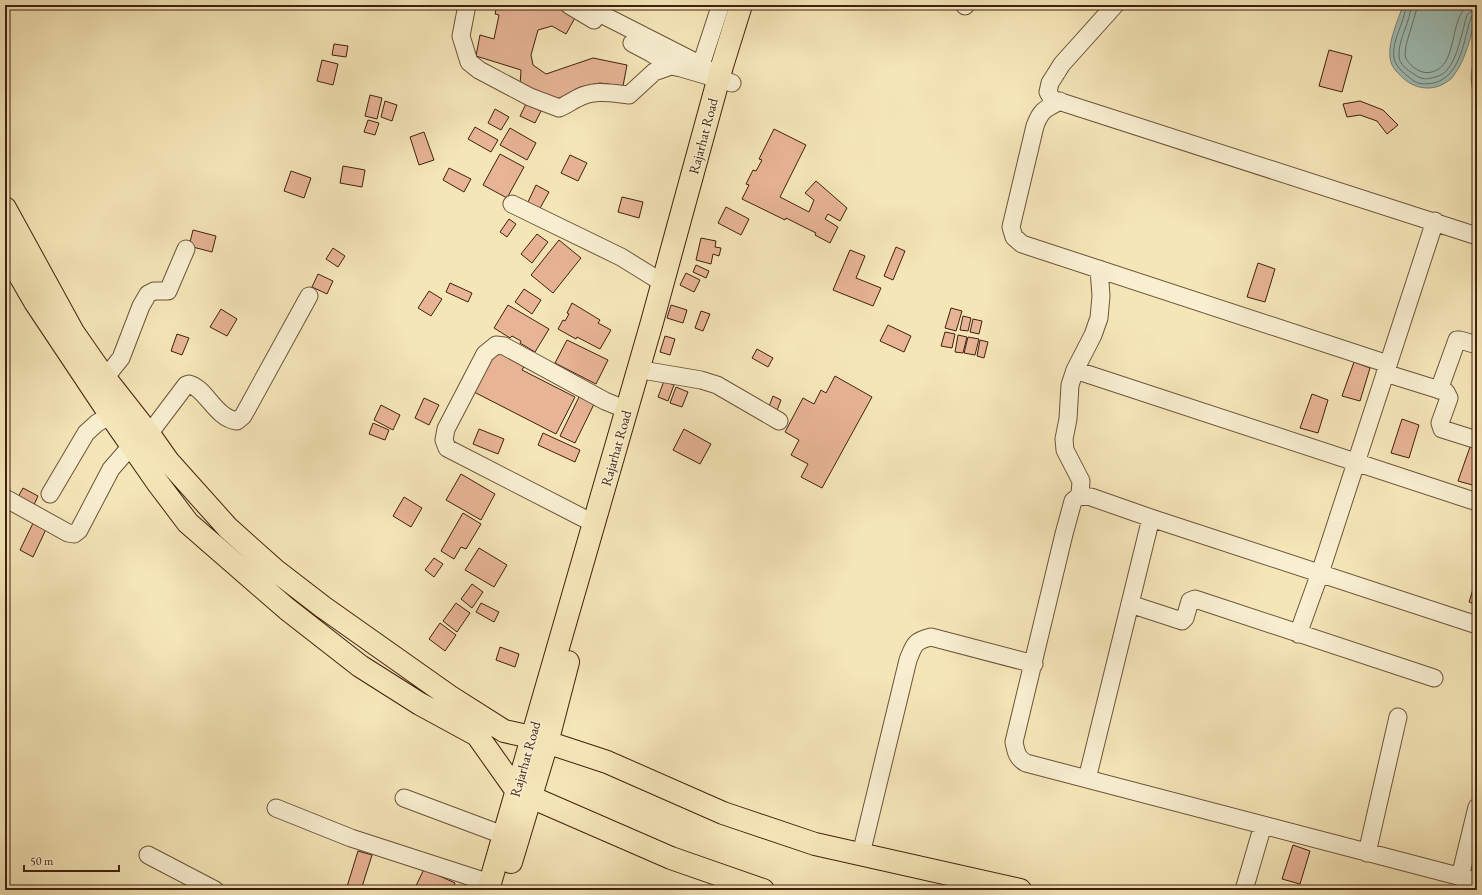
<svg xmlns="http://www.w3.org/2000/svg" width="1482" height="895" font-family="'EB Garamond',serif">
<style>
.water{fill:#9ebeb6;stroke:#787f74}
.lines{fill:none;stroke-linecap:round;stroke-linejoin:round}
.shore{stroke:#6f6f63;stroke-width:1}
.building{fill:#e7b495;stroke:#402010}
.minor-casing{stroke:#6d523a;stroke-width:19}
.major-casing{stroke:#402010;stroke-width:24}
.minor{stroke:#f8efd1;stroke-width:17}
.major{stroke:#f5e6b8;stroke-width:22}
.labels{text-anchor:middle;stroke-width:3;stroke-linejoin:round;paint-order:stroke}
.street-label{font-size:14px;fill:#402010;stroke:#f8efd1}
</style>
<rect width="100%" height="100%" fill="#f5e6b8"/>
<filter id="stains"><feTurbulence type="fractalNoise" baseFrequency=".005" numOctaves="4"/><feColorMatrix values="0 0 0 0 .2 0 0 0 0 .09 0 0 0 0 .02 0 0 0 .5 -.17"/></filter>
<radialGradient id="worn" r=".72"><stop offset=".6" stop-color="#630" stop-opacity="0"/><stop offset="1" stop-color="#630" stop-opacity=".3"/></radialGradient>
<!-- water -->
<path class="water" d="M1403,5H1477V13C1471,33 1467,58 1454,75C1452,79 1448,81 1445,83C1429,93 1410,87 1399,74C1394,69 1391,65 1390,58C1388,41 1398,21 1403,5Z
M1477,51V98C1467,83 1472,67 1477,51Z"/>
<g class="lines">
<!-- shore -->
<path class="shore" d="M1406,5C1405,23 1391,40 1394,58C1396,68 1406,75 1414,81C1420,85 1427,84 1434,83C1461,76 1464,39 1471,17L1474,15L1477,14
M1411,5C1411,22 1398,38 1399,56C1399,64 1407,70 1414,74C1419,78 1425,80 1431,78C1437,77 1443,75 1447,70C1458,58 1462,31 1467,15L1471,11L1477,9
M1418,5L1406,45L1405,56C1407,62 1414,69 1420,71C1424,73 1428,73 1432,72C1459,65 1448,18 1469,5"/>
</g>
<!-- building -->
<path class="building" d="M497,5H546L554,7L555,5H560L576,16L566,34L552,26L538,30L531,55L533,65L546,74L593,58L627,65L623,86L600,83L580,87L562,98L559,103L520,86L521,70L476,56L480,35L494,39L499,15L495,14Z
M334,44L348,46L346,57L332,55Z
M1329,50L1352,56L1342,92L1319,86Z
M322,60L338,64L333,85L317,81Z
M370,95L382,98L377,119L365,116Z
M385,101L397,105L392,121L381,117Z
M1360,101L1383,110L1398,125L1387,134L1377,121L1360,115L1347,117L1343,104Z
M526,104L541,111L535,123L520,116Z
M495,109L509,117L501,130L488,123Z
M368,120L379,123L375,135L364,132Z
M475,127L498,140L491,152L468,139Z
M510,128L536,143L527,160L500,145Z
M774,129L806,145L780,197L809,212L814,200L805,193L816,181L847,208L840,221L828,214L825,219L838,227L830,243L815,235L816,233L786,218L785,220L742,199L749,185L746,184L753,170L756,171L762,160L759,159Z
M424,132L434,160L419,165L410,137Z
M500,154L524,167L507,198L483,185Z
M570,155L587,163L578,181L561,173Z
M343,166L365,170L362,187L340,183Z
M449,168L471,179L464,192L443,180Z
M291,171L311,178L304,198L284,191Z
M536,185L549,192L539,210L527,204Z
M622,197L643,202L639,218L618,212Z
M726,207L749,219L741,235L718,223Z
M509,219L516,224L507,237L500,232Z
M193,230L216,236L212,252L189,246Z
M537,234L548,242L532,263L521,254Z
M701,238L716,241L715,247L721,248L719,256L713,254L711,264L696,260Z
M559,240L581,258L553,293L531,275Z
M896,247L905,251L893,280L884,276Z
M333,248L345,256L338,267L326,259Z
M850,250L865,256L856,278L881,288L873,306L833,290Z
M1258,263L1275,269L1265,302L1247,297Z
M696,265L709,271L706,278L693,272Z
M686,273L700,280L694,292L680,285Z
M318,274L333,281L327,294L312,287Z
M450,283L472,293L468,302L446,292Z
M524,289L541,300L532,314L515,302Z
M429,291L442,299L431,316L418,308Z
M572,303L600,320L598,323L611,330L600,349L577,337L576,339L558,329L563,320L565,321L569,314L567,313Z
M508,305L549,329L535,352L520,343L521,341L512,336L510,338L494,328Z
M671,305L687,310L683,323L667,318Z
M951,308L962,311L956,331L945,328Z
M221,309L237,319L227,336L210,327Z
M701,311L710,314L703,331L695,328Z
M963,316L971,318L968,331L960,330Z
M973,319L982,321L979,334L970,332Z
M888,325L911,336L904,352L880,341Z
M945,332L955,334L952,348L941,346Z
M177,334L189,338L182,355L171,351Z
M958,335L967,337L963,353L955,352Z
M665,336L675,339L670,355L660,352Z
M968,337L979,339L975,355L964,353Z
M567,340L608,360L596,384L555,363Z
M980,340L988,342L984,358L977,356Z
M757,349L773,358L768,367L752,358Z
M496,350L525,365L522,370L575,397L556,434L474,392Z
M1354,362L1370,368L1360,401L1342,396Z
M835,376L872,397L822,488L801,477L808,464L791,455L799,440L785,432L803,398L814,404L821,390L826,393Z
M664,381L674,385L668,401L658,397Z
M676,387L688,392L682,407L670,403Z
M581,393L596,400L575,443L560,436Z
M1312,394L1328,400L1318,433L1300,428Z
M773,396L781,400L776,413L768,409Z
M424,398L439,405L429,425L415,418Z
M381,405L400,415L393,430L374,420Z
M1402,419L1419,425L1409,458L1391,453Z
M373,423L389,430L385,440L369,434Z
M479,429L504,439L498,454L473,444Z
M684,429L711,444L700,464L673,450Z
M543,433L580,450L575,462L538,445Z
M1470,447L1477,450L1476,486L1458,481Z
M461,474L495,494L481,520L446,500Z
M23,488L38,496L33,507L17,499Z
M404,497L422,508L411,527L393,516Z
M463,513L481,524L466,549L461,547L454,559L441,551Z
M35,519L48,525L33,557L20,550Z
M479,548L507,565L494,587L465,570Z
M434,558L443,564L434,577L425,570Z
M1477,576V605L1469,602Z
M472,584L483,592L472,608L461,599Z
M456,603L470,613L457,632L443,621Z
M481,603L499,612L494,622L476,612Z
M440,623L456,635L445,651L429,639Z
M500,647L519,654L515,667L496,660Z
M1293,845L1310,851L1300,884L1282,879Z
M358,851L372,855L361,890H346Z
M424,869L455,883L452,890H414Z"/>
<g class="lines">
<!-- minor casing -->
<g class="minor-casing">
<path id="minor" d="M467,5L461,36L469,62L479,70L530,97L559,108C565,106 570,102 576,99C594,89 610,93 629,95L654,72L671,66L681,68L732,83
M569,5L594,20
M585,5L597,12L705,67
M1115,5L1062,64L1050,83L1048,92L1052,99L1477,236
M965,6V5
M632,43L651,53L671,66
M701,65L720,7
M1060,101C1045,109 1041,110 1035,126L1011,227L1014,237L1022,244L1388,364
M512,204L621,257L663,283
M1075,370L1477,502
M648,371L701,380L717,385L779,421
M1385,373L1446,392L1449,398L1440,423L1442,429L1477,440
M105,378L121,358L141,306L148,294L154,291H168L186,249
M1439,390L1457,340H1460L1477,345
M149,434L186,385L189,384C206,388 215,418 237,421L243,416L309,296
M50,494L86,433L97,423L120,410
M1080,495L1081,481L1065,450L1064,439L1068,419L1070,385L1075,370L1093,335L1099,318L1101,296L1099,269
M5,498L68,533L74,534L79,530L111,469L131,446
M593,523L447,448L444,440L446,429L485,354L496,345L504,346L605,401L627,410
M1130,604L1182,621L1185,618L1190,601L1195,599L1434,678
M1477,625L1151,518L1091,497L1080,495L1073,501L1064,534L1014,742C1016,752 1017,758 1026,763L1477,881
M1298,634L1320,573L1435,221
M1087,779L1151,518
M404,798L503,835
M276,808L351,838L490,883
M1367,853L1398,717
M861,854L908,660C914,645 914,641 931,637L1034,664
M148,855L215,890
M1460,877L1477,807
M1244,890L1263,825"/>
</g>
<!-- major casing -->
<g class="major-casing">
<path id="major" d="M5,208L73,332L105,378L149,434L168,461L228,528L275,570L323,607L449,696L504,731L531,737L607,762L723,813L815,844L1020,890
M5,250L35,302L111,416L157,482L188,523L287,609L360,666L420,704L477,735L516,790
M517,791L671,858L763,890
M511,862L547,743L568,662
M488,890L652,322L722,66L741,5"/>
</g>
<!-- minor -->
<use href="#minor" class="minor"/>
<!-- major -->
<use href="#major" class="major"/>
</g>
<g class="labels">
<!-- street labels -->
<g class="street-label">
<text transform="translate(703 136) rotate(-75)" y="5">Rajarhat Road</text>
<text transform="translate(616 448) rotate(-74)" y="5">Rajarhat Road</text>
<text transform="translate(525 759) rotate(-74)" y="5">Rajarhat Road</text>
</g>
</g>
<!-- margin -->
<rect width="1482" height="895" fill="none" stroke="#f5e6b8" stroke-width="20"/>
<rect x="6" y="6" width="1470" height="883" fill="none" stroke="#402010" stroke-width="2"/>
<rect x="10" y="10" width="1462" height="875" fill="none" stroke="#402010"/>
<!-- scale -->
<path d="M24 865v6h95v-6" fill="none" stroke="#402010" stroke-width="2"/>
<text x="30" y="865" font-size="12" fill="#402010" stroke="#f8efd1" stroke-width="3" paint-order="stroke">50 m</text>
<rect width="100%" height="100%" filter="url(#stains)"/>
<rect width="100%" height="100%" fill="url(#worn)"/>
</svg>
